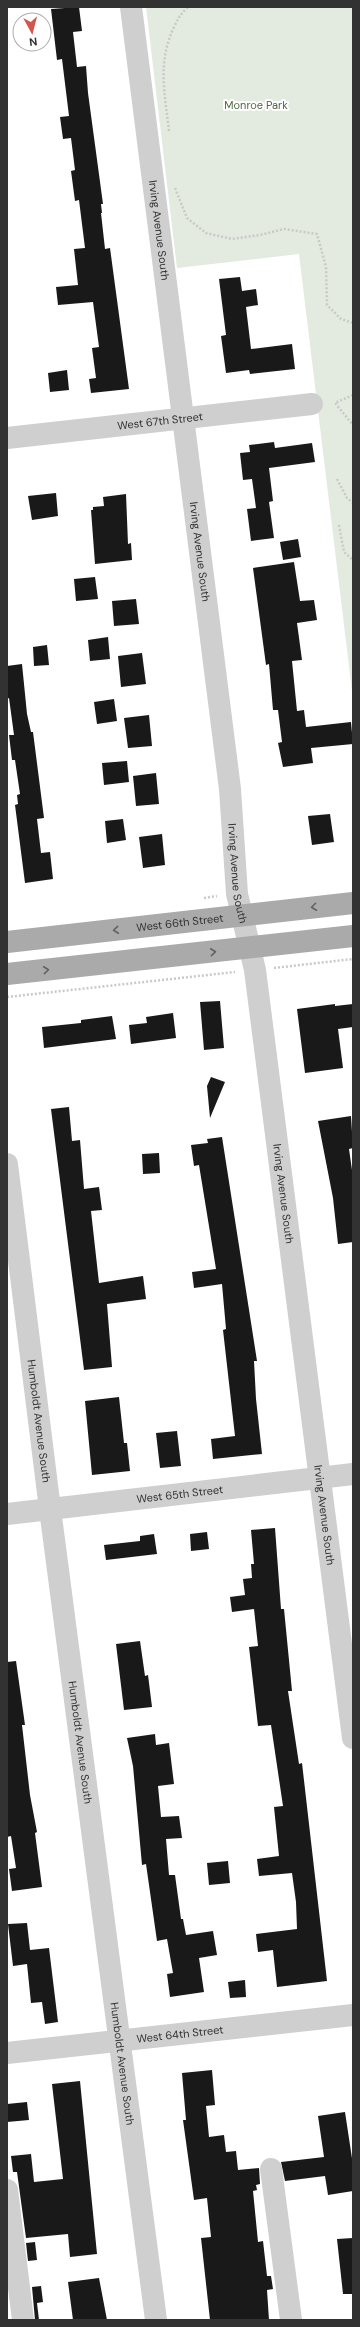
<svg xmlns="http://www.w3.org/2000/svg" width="360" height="2327" font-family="'DM Sans',sans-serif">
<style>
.green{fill:#e3eadf}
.building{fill:#191919}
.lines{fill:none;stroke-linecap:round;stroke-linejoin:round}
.path{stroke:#c9c9c9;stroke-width:2.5;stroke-dasharray:2 2;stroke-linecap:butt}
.minor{stroke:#cfcfcf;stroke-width:22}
.major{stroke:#aaa;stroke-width:22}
.oneway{stroke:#626262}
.labels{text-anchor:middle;stroke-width:4;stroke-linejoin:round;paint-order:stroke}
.park-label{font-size:11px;fill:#506944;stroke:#fff}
.street-label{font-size:11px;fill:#323232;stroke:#fff}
</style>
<rect width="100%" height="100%" fill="#fff"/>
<!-- green -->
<path class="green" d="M146,7H353V699L299,254L177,268Z"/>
<!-- building -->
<path class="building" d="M79,7L82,31L73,32L77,67L86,66L88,93L103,204H101L102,213H101L105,249L110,248L129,389L91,393L89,379L96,378L92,348L99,347L93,302L58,305L56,287L78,285L74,249L85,248L79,200L75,201L71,171L75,170L71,138L63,139L60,117L69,116L62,59L57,60L51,9Z
M240,277L242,291L256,289L258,305L246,307L251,349L292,344L295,369L250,374L249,370L226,373L221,336L226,335L219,279Z
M67,370L69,390L50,392L48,373Z
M274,442L275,448L312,443L315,462L269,468L273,501L269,502L274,538L251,541L247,509L256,508L252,479L243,480L240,453L250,452L249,445Z
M56,493L58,516L32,520L28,496Z
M126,494L128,544L131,543L132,560L95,564L91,510H93V507L104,506L103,497Z
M298,539L301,557L283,560L280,542Z
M294,562L300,601L314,600L317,620L297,623L302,660L292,661L297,711L304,710L306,727L351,722L353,744L311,748L313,763L283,767L278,743L282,742L278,710H273L269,664L266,665L253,568Z
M95,577L98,599L76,601L74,579Z
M136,599L139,624L114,626L112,601Z
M108,637L110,659L90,661L88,640Z
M47,645L49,665L34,666L33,647Z
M142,653L146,684L121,687L118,656Z
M22,664L27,714L31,732H33L44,818L37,819L41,853L50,852L53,879L25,883L15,805L18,804L17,795L20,794L15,760H12L9,735H14L9,698L7,699V666Z
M114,699L117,721L97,724L94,702Z
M149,715L152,746L128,748L124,718Z
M127,761L129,782L104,785L102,763Z
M156,773L159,804L136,806L133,776Z
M330,814L334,842L312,845L308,816Z
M123,819L126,840L107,843L105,821Z
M162,834L165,865L143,868L139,837Z
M220,1001L224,1048L204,1050L200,1002Z
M335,1004V1006L353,1004V1027L338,1029L343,1068L305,1073L297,1009Z
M173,1013L176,1038L131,1044L129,1025L147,1023L146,1017Z
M112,1016L116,1039L44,1048L42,1027L81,1023V1020Z
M211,1077L225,1082L210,1118L207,1086Z
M69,1107L72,1141L80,1140L84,1189L99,1187L102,1210L91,1211L99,1283L143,1276L146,1299L107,1304L112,1367L84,1370L51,1109Z
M351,1116L353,1148L349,1149L353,1177V1242L338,1244L333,1198L318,1121Z
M222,1137L257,1361H254L256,1399L262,1454L213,1459L211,1439L235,1436L223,1330L226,1329L222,1284L194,1288L192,1272L216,1269L199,1165L194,1166L191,1145L208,1143L207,1139Z
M159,1153L160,1173L143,1174L142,1154Z
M119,1397L124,1443H127L130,1471L92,1475L85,1401Z
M177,1431L181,1466L160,1468L156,1433Z
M275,1528L281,1609H284L292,1691H288L299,1764L302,1763L327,1981L277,1987L273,1950L258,1952L256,1934L297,1929L296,1902L292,1873L259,1876L257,1859L279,1856L274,1807L283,1806L271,1725L258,1726L249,1647L258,1646L254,1609L232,1612L230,1597L245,1595L243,1579L252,1578L251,1564H254L251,1530Z
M207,1532L209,1549L191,1551L190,1534Z
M154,1534L157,1554L106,1560L104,1545L140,1541V1536Z
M140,1641L145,1676L148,1675L152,1707L124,1710L116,1644Z
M16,1661L25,1725H22L30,1795L37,1832L35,1833L42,1887L12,1891L9,1869L16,1868L11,1836L7,1837V1662Z
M155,1734L156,1745L169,1743L174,1784L158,1786L161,1817L179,1816L182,1838L166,1839L169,1875H175L181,1919H183L186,1935L213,1931L217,1955L199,1958L204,1992L170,1997L167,1974L173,1973L167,1939L157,1941L146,1864L142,1865L133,1766L127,1738Z
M228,1861L230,1883L209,1885L207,1863Z
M27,1923L30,1950L49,1948L58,2022L45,2024L42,2002L31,2003L27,1964L13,1966L8,1924Z
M245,1980L246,1997L230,1998L228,1982Z
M212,2070L215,2105L206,2106L209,2137L224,2135L226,2152L236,2151L238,2170L259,2168L260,2184L256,2185L257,2190L253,2191L258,2242L263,2241L267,2276H271L273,2289L267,2290L269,2320H210L201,2238L211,2237L207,2198L194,2200L183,2120H186L182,2073Z
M80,2081L97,2254L70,2257L68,2234L26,2238L17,2172H13L11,2156L31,2154L34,2182L63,2179L52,2084Z
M27,2102L29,2120L7,2122V2104Z
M345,2112L353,2165V2191L328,2195L325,2176L285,2181L281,2162L324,2157L318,2116Z
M353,2238V2294H343L337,2239Z
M35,2242L37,2260L28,2261L26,2243Z
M99,2278L107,2320H73L68,2282Z
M41,2286L43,2302L37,2303L39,2320H35L32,2287Z"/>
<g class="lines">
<!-- path -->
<path class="path" d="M169,131C165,94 157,63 174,27C178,19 181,13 188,7
M175,188L187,218L206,233L232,239L260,235L284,229L317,234L326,267L327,305L341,319L353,323
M353,395L335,403L353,425
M337,479L347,498L353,503
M339,525L344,552L353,560
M204,898L217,896
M274,968L353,959
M7,997L235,972"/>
<!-- minor -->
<g class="minor">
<path id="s1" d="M131,7L230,789L237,894L255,970L353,1738"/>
<path id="s2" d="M7,438L312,404"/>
<path id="s3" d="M7,1164L50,1509L156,2320"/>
<path id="s4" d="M7,1514L353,1474"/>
<path id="s5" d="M7,2053L353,2015"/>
<path d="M271,2169L291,2320"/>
<path d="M7,2190L23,2320"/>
</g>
<!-- major -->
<g class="major">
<path id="s6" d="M7,942L353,903"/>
<path d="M7,974L353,936"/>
</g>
</g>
<!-- one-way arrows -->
<defs><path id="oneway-chevron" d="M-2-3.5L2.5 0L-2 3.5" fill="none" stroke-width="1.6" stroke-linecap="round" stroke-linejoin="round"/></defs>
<g class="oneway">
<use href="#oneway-chevron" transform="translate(314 907) rotate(173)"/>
<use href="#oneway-chevron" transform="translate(116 930) rotate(174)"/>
<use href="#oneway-chevron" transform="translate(213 952) rotate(-6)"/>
<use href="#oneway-chevron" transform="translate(46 970) rotate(-6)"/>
</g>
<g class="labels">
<!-- park labels -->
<g class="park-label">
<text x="256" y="109">Monroe Park</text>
</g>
<!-- street labels -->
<g class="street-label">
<text dy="4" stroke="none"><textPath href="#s1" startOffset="225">Irving Avenue South</textPath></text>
<text dy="4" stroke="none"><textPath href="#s2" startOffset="154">West 67th Street</textPath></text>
<text dy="4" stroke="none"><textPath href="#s1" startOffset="549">Irving Avenue South</textPath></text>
<text dy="4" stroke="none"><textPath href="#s1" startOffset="873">Irving Avenue South</textPath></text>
<text dy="4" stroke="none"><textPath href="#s6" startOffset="174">West 66th Street</textPath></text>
<text dy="4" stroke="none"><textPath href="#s1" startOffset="1197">Irving Avenue South</textPath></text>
<text dy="4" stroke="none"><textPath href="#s3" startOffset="259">Humboldt Avenue South</textPath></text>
<text dy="4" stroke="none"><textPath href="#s4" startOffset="174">West 65th Street</textPath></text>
<text dy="4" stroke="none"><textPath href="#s1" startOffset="1521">Irving Avenue South</textPath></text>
<text dy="4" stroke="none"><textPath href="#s3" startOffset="583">Humboldt Avenue South</textPath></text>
<text dy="4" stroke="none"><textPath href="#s5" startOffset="174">West 64th Street</textPath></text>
<text dy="4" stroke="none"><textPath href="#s3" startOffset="907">Humboldt Avenue South</textPath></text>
</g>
</g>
<!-- border -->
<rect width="360" height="2327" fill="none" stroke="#323232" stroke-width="16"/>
<!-- north arrow -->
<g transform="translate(32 32) rotate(173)"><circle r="19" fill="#ffffff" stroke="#adadad"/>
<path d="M0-3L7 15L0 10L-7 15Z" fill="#d1574c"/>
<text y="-6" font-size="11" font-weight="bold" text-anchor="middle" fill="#323232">N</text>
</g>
</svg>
